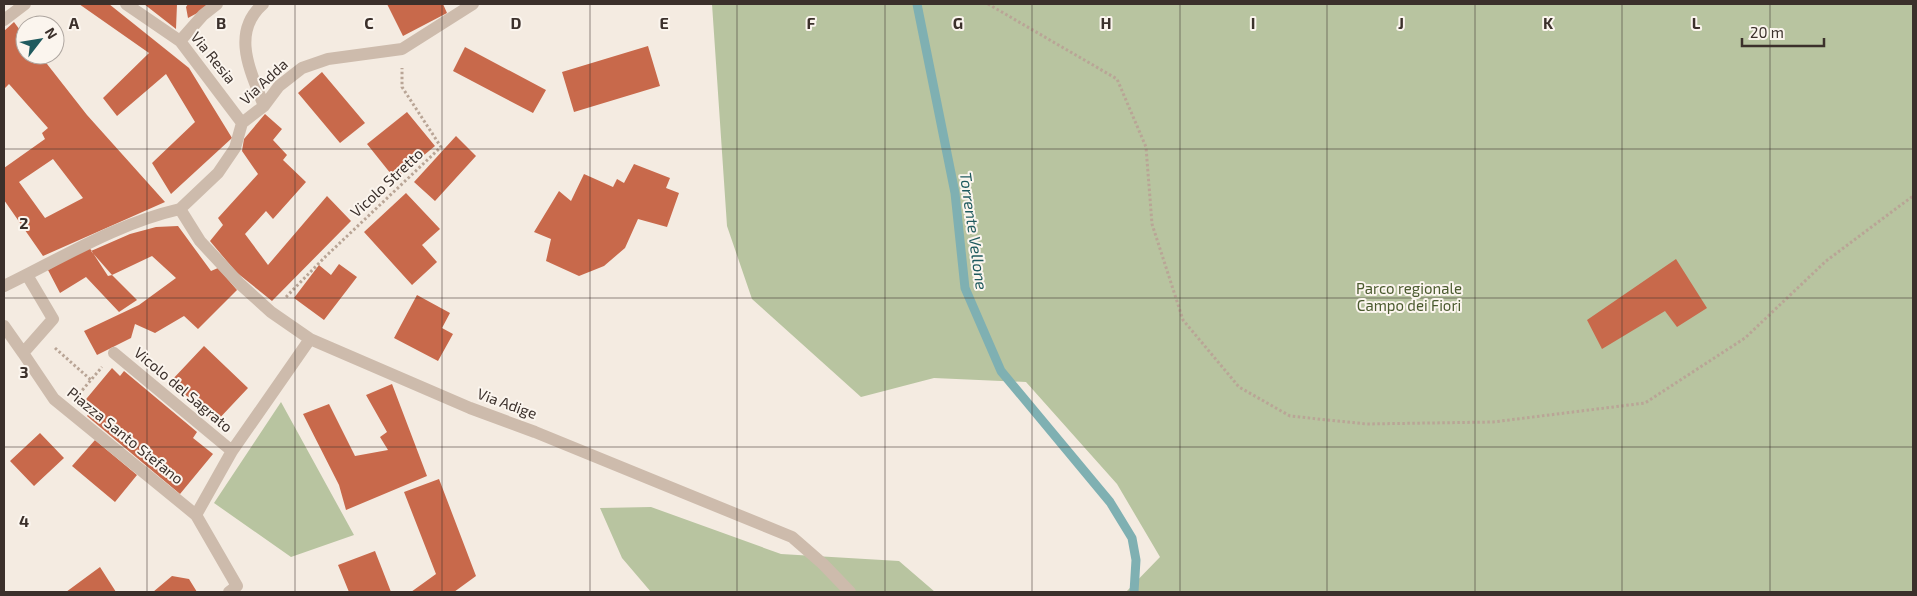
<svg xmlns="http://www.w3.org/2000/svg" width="1917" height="596" font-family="'Exo 2',sans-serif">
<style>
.green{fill:#b8c4a0}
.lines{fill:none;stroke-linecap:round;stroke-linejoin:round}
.stream{stroke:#7fb0b2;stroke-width:9}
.building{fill:#c8694b;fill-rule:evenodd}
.path{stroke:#b9a596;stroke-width:3;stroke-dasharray:2.5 2.5;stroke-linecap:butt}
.minor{stroke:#cdbbac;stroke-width:12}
.grid{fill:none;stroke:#3b302b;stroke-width:1;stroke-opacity:0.55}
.labels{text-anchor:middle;stroke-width:4;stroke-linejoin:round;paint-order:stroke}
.street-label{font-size:15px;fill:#3b302b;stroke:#fbf5ee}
.park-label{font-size:15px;fill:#4a5a2e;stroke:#fbf5ee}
.water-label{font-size:16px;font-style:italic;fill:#1f5a5e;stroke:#fbf5ee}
.grid-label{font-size:16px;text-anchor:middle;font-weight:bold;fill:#3b302b;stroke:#fbf5ee;stroke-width:4;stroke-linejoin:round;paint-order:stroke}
</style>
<rect width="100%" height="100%" fill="#f4ebe1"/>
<!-- green -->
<path class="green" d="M712,4H1913V592H1126L1160,557L1117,484L1026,382L934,378L861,397L752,299L727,226Z
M281,402L354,535L291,557L214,503Z
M651,507L781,554L899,561L935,592H651L622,558L600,508Z"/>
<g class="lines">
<!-- stream -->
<path class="stream" d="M917,4L955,193L965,288L1001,371L1110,502L1132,538L1136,560L1134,592"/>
</g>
<!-- building -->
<path class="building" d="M79,4H109L189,68L232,138L171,194L152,163L195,122L166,74L117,116L103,98L149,53Z
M144,4H177L176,29Z
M188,4H214L188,18L186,7Z
M387,4H443L447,13L403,36Z
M14,22L25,37V55H40L87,115L165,202L43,256L4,200V168L45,139L42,133L48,128L9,84L4,89V31ZM53,159L83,198L45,218L19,182Z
M648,46L660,86L574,112L562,72Z
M465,47L546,90L533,113L453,71Z
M322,72L365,123L340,143L298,93Z
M407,112L435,146L395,179L367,144Z
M265,114L282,129L273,140L287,155L283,160L306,182L273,219L266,211L245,234L268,265L327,196L351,221L272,301L236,272L210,241L223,225L218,218L258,174L242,151L244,139Z
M456,136L476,156L435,201L414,182Z
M634,164L670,178L666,188L679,193L667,227L638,219L625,248L604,266L579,276L546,261L551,239L534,232L559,191L571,201L584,174L613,187L617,179L624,183Z
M406,193L440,229L422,245L437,262L412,285L364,232Z
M178,226L211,271L218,268L237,290L198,329L184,316L155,333L135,324L131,338L97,355L84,331L139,305L176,278L152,256L112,275L91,251L130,234L156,227Z
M89,247L108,276L112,275L137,300L119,312L86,277L60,293L48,270Z
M1676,259L1707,308L1677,327L1665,311L1602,349L1587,320Z
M339,264L357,277L324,320L294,298L319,265L331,275Z
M417,295L450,313L442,328L453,334L438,361L394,338Z
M204,346L248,388L215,423L171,381Z
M112,368L120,376L124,371L197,432L193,438L213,454L180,494L87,416L91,411L82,404Z
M392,384L427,476L346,510L339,485L303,414L329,404L355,456L388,450L380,437L387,432L366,395Z
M40,433L64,458L34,486L10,461Z
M95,440L137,475L115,502L72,466Z
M439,479L476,576L454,592H411L436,574L404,492Z
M375,551L391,592H349L338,565Z
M100,567L116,592H66Z
M172,576L189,579L197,592H153Z"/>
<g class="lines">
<!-- path -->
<path class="path" d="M988,4L1117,79L1146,147L1152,224L1183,320L1239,387L1290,416L1366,424L1493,422L1645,403L1745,338L1826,261L1913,196
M286,297L324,258L441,147L402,87V68
M55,348L91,380
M79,394L102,367"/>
<!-- minor -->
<path class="minor" d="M126,4L180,41L242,123
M263,4C230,33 251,72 264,106
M4,20L25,4
M180,41L203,15L217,4
M242,123L264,106L279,86L302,68L328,59L402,49L473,4
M180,209L200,241L240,284L271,312L310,339L470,408L535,432L792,537L823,564L850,592
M180,209L218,173L235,148L242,123
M4,286C62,258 115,224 180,209
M4,326L23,353L53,319L27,275
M23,353L54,399L196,515L237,586L229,592
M114,353L232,451
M196,515L232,451L310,339"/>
</g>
<!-- grid -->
<path class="grid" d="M147,4V592M295,4V592M442,4V592M590,4V592M737,4V592M885,4V592M1032,4V592M1180,4V592M1327,4V592M1475,4V592M1622,4V592M1770,4V592M4,149H1913M4,298H1913M4,447H1913"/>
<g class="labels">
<!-- street labels -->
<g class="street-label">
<text transform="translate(213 58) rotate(51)" y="5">Via Resia</text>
<text transform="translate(264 82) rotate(-43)" y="5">Via Adda</text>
<text transform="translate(387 183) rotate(-43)" y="5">Vicolo Stretto</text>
<text transform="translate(183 390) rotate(40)" y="5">Vicolo del Sagrato</text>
<text transform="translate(507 404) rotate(20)" y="5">Via Adige</text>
<text transform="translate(125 436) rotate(39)" y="5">Piazza Santo Stefano</text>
</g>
<!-- park labels -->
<g class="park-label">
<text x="1409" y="294">Parco regionale<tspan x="1409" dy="17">Campo dei Fiori</tspan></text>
</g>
<!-- water labels -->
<g class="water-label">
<text transform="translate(974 231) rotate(82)" y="6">Torrente Vellone</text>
</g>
</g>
<g class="grid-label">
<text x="74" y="29">A</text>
<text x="221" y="29">B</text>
<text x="369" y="29">C</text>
<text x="516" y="29">D</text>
<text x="664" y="29">E</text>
<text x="811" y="29">F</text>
<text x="958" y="29">G</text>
<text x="1106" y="29">H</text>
<text x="1253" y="29">I</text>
<text x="1401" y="29">J</text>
<text x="1548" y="29">K</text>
<text x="1696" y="29">L</text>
<text x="24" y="229">2</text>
<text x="24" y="378">3</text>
<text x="24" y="527">4</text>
</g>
<!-- border -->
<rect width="1917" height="596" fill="none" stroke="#3b302b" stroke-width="10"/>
<!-- north arrow -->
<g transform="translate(40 40) rotate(59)"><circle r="24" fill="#fbf5ee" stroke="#aea6a0"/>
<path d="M0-4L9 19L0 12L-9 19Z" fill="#1f5a5e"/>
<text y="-8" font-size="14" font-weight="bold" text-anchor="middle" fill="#3b302b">N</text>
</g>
<!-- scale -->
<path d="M1742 38v8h82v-8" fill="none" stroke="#3b302b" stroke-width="2.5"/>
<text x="1750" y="38" font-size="15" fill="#3b302b" stroke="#fbf5ee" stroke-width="4" paint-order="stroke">20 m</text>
</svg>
